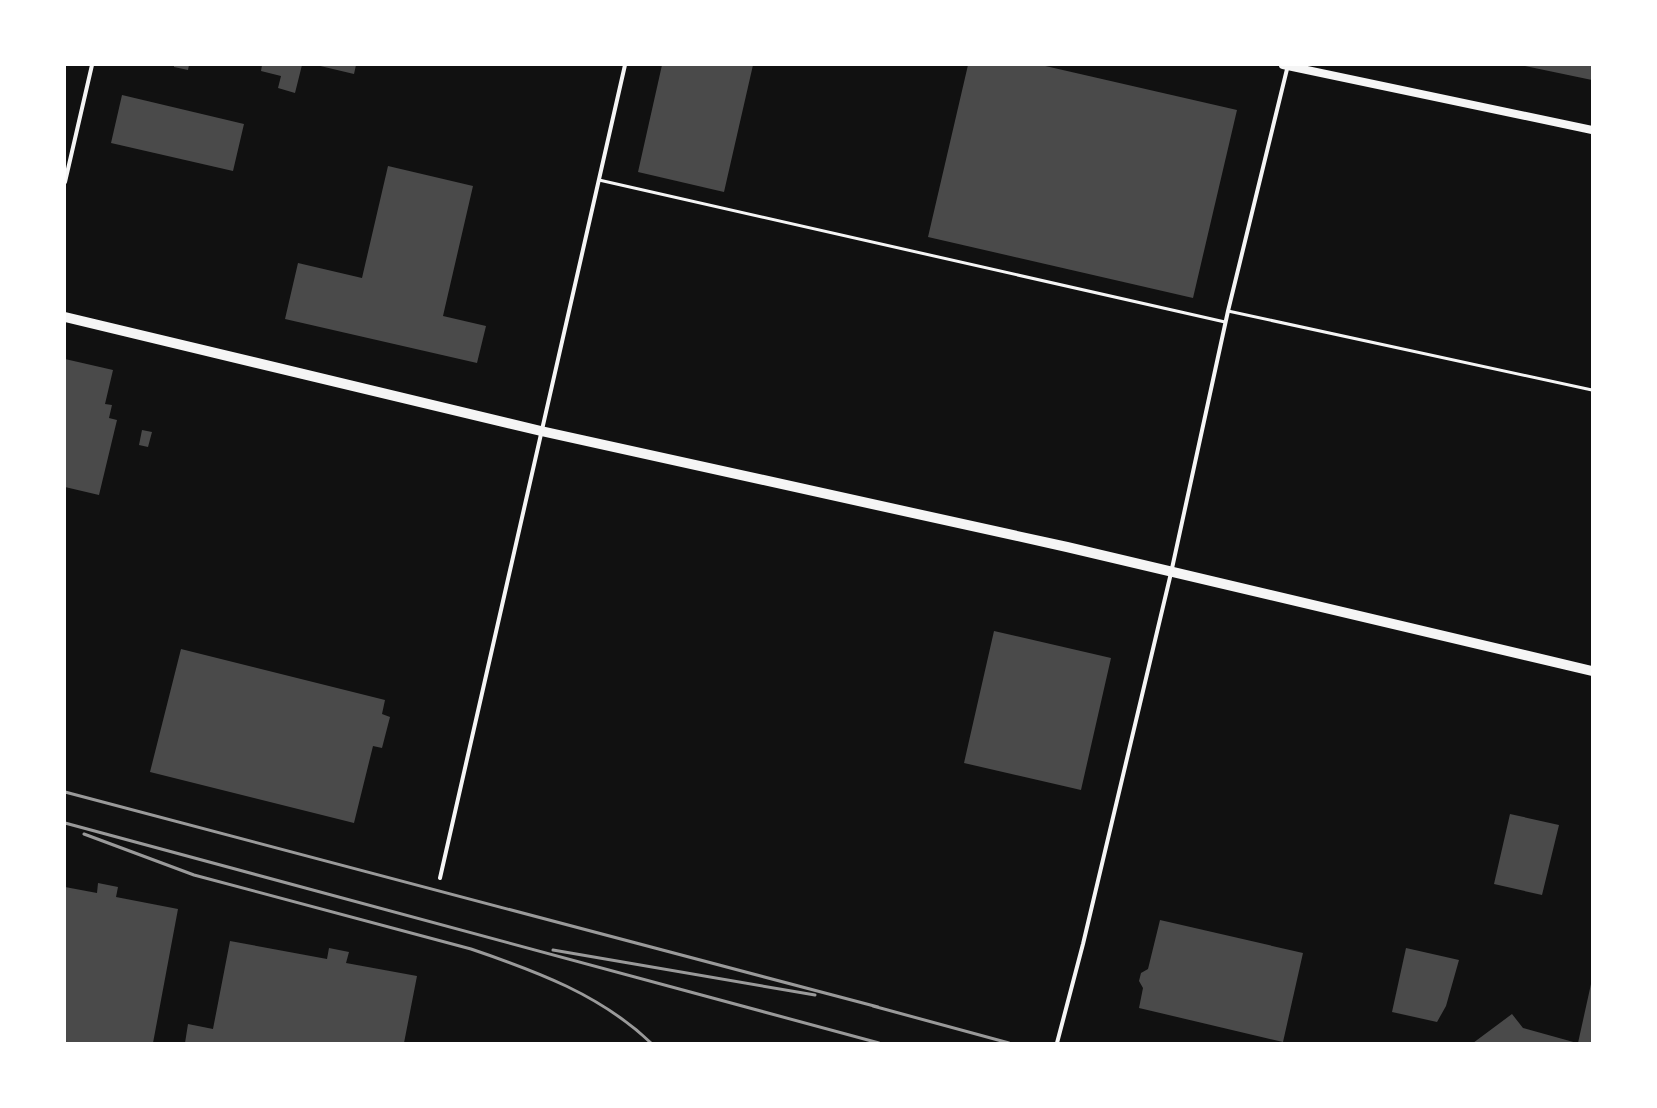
<svg xmlns="http://www.w3.org/2000/svg" width="1657" height="1108" font-family="Ubuntu,sans-serif">
<style>
.building{fill:#4a4a4a}
.lines{fill:none;stroke-linecap:round;stroke-linejoin:round}
.service{stroke:#f5f5f5;stroke-width:3}
.minor{stroke:#f5f5f5;stroke-width:4}
.secondary{stroke:#f5f5f5;stroke-width:8}
.primary{stroke:#f5f5f5;stroke-width:10}
.rail{stroke:#9a9a9a;stroke-width:3}
</style>
<rect width="100%" height="100%" fill="#111"/>
<!-- building -->
<path class="building" d="M174,65H189L188,70L174,67Z
M262,65H302L295,93L278,88L281,76L261,71Z
M316,65H356L354,74Z
M662,65H753L724,192L638,172Z
M968,65H1041L1237,110L1193,298L928,237Z
M1525,65H1592V80L1525,66Z
M122,95L244,124L233,171L111,143Z
M388,166L473,186L443,316L486,326L477,363L285,319L298,263L362,278Z
M65,359L113,370L105,404L112,405L109,418L117,420L99,495L65,487Z
M142,430L152,432L148,447L139,445Z
M994,631L1111,658L1081,790L964,763Z
M181,649L385,700L382,714L390,717L382,748L373,746L354,823L150,772Z
M1510,814L1559,825L1542,895L1494,884Z
M98,883L118,887L116,897L178,909L153,1043H65V887L97,893Z
M1160,920L1303,953L1283,1042L1139,1008L1143,988L1139,981L1141,973L1148,969Z
M230,941L327,959L329,948L349,952L346,963L417,976L404,1043H185L188,1024L213,1029Z
M1406,948L1459,960L1446,1006L1437,1022L1392,1012Z
M1591,984L1592,1043H1578Z
M1512,1014L1523,1028L1577,1043H1473Z"/>
<g class="lines">
<!-- service -->
<path class="service" d="M599,180L1225,322
M1228,311L1592,390"/>
<!-- minor -->
<path class="minor" d="M65,182L92,65
M440,878L625,65
M1057,1043L1083,944L1171,573L1228,311L1288,65"/>
<!-- secondary -->
<path class="secondary" d="M1283,65L1592,130"/>
<!-- primary -->
<path class="primary" d="M65,317L541,431L1067,547L1592,671"/>
<!-- rail -->
<path class="rail" d="M65,792L878,1007
M65,823L879,1043
M84,834L194,875L471,949C536,971 601,995 651,1043
M553,950L815,995
M873,1006L1009,1043"/>
</g>
<!-- border -->
<rect width="1657" height="1108" fill="none" stroke="#ffffff" stroke-width="132"/>
</svg>
